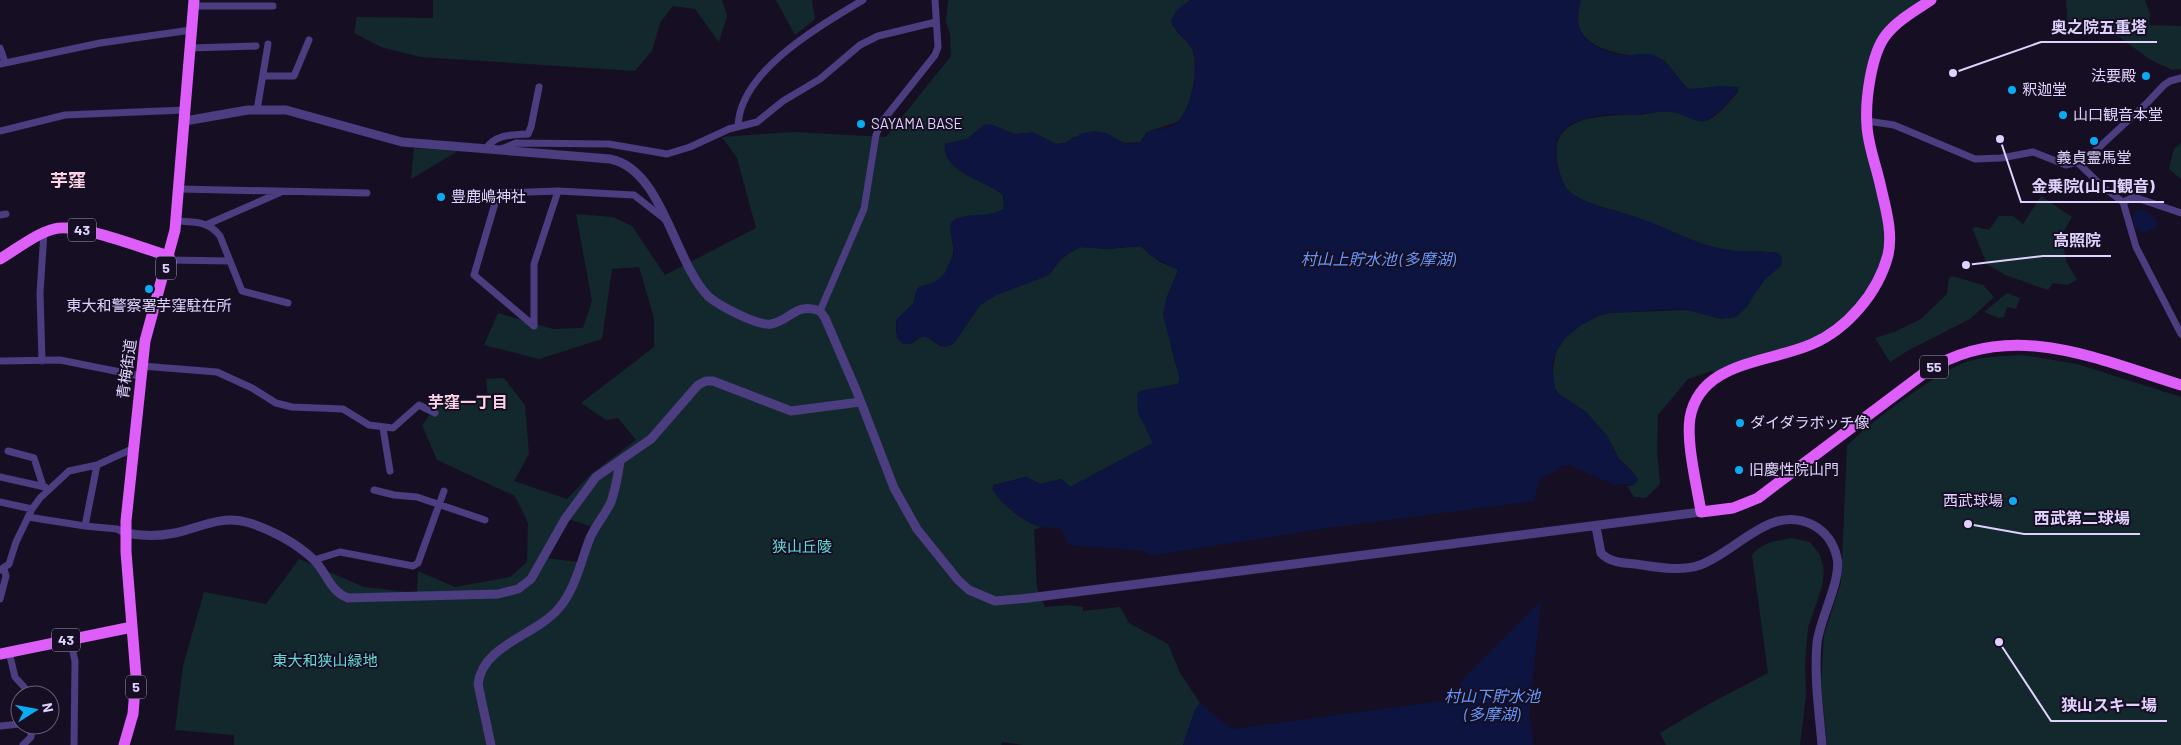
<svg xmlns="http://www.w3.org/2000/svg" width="2181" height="745" font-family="Barlow,'Noto Sans JP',sans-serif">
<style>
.green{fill:#12282c;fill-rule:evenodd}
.water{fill:#0c143f}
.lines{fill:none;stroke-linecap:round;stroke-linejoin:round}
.minor{stroke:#4c3c80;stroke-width:7}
.tertiary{stroke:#4c3c80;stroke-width:9}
.primary{stroke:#de5ef9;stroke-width:11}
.poi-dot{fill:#09acf2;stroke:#160f23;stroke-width:2}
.labels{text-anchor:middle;stroke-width:4;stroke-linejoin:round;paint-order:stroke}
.shield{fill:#160f23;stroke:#a398bc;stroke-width:1}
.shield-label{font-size:14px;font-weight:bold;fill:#e0d2fd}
.poi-label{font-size:15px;fill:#e0d2fd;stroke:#160f23;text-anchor:start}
.street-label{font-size:15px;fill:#e0d2fd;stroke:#160f23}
.park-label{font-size:15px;fill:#61dad5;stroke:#160f23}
.water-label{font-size:16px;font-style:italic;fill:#6496f9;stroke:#160f23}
.neighbourhood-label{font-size:16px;font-weight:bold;fill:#fdd4e6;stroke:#160f23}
.quarter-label{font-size:18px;font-weight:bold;fill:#fdd4e6;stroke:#160f23}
.leader{fill:none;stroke:#e0d2fd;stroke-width:2}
.callout-dot{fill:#e0d2fd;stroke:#160f23;stroke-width:2}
.callout-label{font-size:16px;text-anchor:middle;font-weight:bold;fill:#e0d2fd;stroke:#160f23;stroke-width:4;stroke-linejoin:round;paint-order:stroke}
</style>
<rect width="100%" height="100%" fill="#160f23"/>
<!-- green -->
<path class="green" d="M433,0H722L727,16L719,42L695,9L673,6L660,23L652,51L635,71L421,57L381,47L354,33L357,17L433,18Z
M776,0H812L815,19L795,35Z
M948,0H1190L1174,14C1174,18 1174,26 1176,29C1179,36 1188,41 1191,47C1200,64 1192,110 1177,122L1147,132L1140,142L1124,143L1112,137H1074L1065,143L1055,144L1043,138L1015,134L984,125L967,139L945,144C942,173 986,180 1003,195L1004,209C989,218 970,215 954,220C954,240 957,268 937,281C931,285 924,284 918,288L913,304L896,320V333L911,344C914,342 918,339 921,337C933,333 937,355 954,343L980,305L996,295L1049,275L1061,259L1076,249L1081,247L1107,249L1140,246L1160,262L1177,269V273L1166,299L1172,351L1180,379L1178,384L1140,391L1146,429L1153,443L1070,487L1061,479L1041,484L1026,477L993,485L1013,511L1041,527L1034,530L1037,588L1045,607L1069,605L1083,607V611L1120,607L1129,623L1168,644L1180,673L1200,703L1195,710L1183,745H1023L1002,742L1001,745H234V735L175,730L183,666L204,592L266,604L299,559L364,587L417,593L418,571L455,587L510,577L527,562L528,523L515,496L437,460L422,425L438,404L488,399L486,379L504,378L525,405L529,454L514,481L567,499L591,474L636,440L618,418L606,420L581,403L654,347V318L639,267L612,269L602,339L539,359L484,345L498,313L553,329L583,328L592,301L576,214L613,217L632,226L665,275L756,228L737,158L722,137L793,132L886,137L951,56L950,34L946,22ZM566,518L598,529L586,563L545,558Z
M1581,0H1931L1878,47L1867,121L1890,240L1872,291L1840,328L1720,374L1711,371L1688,379L1658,415L1657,451L1660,484L1646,498L1634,497L1627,486L1634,485L1632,471L1619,459L1607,436L1586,412L1559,394L1555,389L1552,373L1556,352L1565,338L1581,325L1598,316L1609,313L1688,310L1722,319L1756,292L1767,276L1777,269L1778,253C1760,250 1740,253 1722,249C1689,242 1660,225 1629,215C1610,208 1589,205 1572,194C1568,191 1565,187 1563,182C1538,119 1588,115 1635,115C1648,115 1660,110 1673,112C1684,113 1695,123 1705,121C1717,118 1731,100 1739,90L1689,89L1685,86L1664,60C1640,56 1588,55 1579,27C1576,19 1579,9 1581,0Z
M2066,0H2145L2150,14L2149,25L2181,26V69L2172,70L2149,59L2118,36L2088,35L2068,27Z
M2181,143V179L2169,169L2174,149Z
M414,148L458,151L411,179Z
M2041,196L2072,217L2061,236L2067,263L2077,280L2067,285L2053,283L2048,290L2005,275L1987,264L1972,228L1977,227L1989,230L1999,216H2013L2023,224Z
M1952,276L1983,285L1994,297L1970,319L1909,350L1890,362L1875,338L1894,332L1921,319L1947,294L1949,278Z
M2007,293L2020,298L2016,309L2007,307L2004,317L1999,318L1984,312Z
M2023,355L2077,364L2181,397V745H1827L1821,682L1824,635L1841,583L1847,446C1869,423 1943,367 1973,360C1989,356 2006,356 2023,355Z
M1792,538L1810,542L1820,555L1824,570L1822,587L1808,628L1805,664L1806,696L1800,745H1666L1660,733L1707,705L1768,673L1752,555C1762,542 1777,541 1792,538Z"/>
<!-- water -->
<path class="water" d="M1190,0H1581C1579,9 1577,18 1579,27C1583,42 1607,54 1622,55C1633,56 1646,51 1656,56C1668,61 1677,76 1684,86L1689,89L1720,86L1739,87C1737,95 1713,119 1705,121C1694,123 1683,113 1672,112C1660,111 1650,113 1639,115C1633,116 1626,114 1620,114C1601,114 1571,118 1560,134C1552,148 1558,181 1569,191C1587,207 1625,212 1647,221C1672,230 1695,244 1722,249C1740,253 1760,250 1778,253L1782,258L1781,266L1763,281L1746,308L1736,317L1722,319L1688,310L1674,309L1609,313L1598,316L1581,325L1565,338L1559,346L1552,363L1555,389L1559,394L1586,412L1607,436L1619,459L1632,471L1638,479L1636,484L1614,485L1570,465L1562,466L1553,473L1539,478L1534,501L1328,528L1154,555L1138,550L1075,546L1067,542L1061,528C1055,527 1047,528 1041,527C1024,523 1001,504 992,489L993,486L1025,477L1041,484L1062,479L1070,487L1153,443L1138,413L1137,394L1140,391L1178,384L1180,379L1163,315L1166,299L1177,273V269L1148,254L1147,251L1140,246L1107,249L1081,247L1076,249L1061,259L1049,275L996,295L980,305L954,343C940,352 938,339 925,337C917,335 913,346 903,344L897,338L896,320L913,304L915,294L918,288L937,281L945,273L954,253L950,228L951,223C964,210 989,219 1004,209L1003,195C986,180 941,172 945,144L967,139L984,125L990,124L1015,134L1033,132L1056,144L1065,143L1083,133L1095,131L1106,133L1124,143L1129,144L1140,142L1151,130C1161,129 1174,128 1180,120C1192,106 1200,65 1192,48C1187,38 1173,32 1171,20L1178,9Z
M2140,210C2147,211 2152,214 2157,220L2156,228L2144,233C2133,231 2131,221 2135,211Z
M1541,601L1529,716L1534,745H1183L1195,710L1200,703L1232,729L1449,700L1466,676Z"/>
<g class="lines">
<!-- minor -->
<path class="minor" d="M193,6H273
M0,48L5,62
M190,48L256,46
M0,64L100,43L191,30
M263,76H294L309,40
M2181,78L2170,81L2164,85L2148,102L2094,152L2077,162L2103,187L2123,202L2134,197L2181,213
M257,110L268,44
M1867,121L1894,125L1975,159L2001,158L2033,152L2066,165L2077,162
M738,127C739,71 821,25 863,0
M0,131L65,115L185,110
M486,149C495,134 512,135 528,134L531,127L539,87
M501,149L516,143L609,144L667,154L690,147L729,129L757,122L783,101L820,79L860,45L878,36L936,22
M179,189L367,193
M558,191L534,264V326L474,275L498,193L558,191L634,195L666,220
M2123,202L2136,247L2181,334
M0,215L6,214
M177,221C194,222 209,221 220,236L242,291L288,303
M208,224L279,193
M169,260L230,261
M820,311L864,209L876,135L881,123L935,55L938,47L935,0
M0,361L60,360L140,376
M42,361L40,293L44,232
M142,366L217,372L252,388L276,403L292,407L343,409L369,425L393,428L419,405L435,413
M383,428L390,471
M8,451L34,458L43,486
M0,477L45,487
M374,490L394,495L417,497L485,520
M0,502L32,509
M28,517L85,526L117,529L125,533
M85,526L97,465
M314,560L340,552L413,566L418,563L444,491
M0,570L9,564L16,542L32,509L40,498L69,471L97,465L132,449
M0,599L6,576L4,569
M70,639L75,661L74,745
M9,652L15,677L25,688L26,695
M0,726L20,724
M23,745L31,737V725"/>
<!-- tertiary -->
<path class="tertiary" d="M185,121L248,110H286L402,142L610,159C663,169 674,263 709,297C720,306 757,326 771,324C791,320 796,302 820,311L825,318L857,392L894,488L917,529L958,580L969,590L995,601L1029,598L1701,512
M1596,527L1601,553C1610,563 1624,563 1636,564C1656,567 1681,572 1700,565C1737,552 1770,503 1813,525C1826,532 1834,544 1837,558C1842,579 1820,618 1817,643C1814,676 1819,711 1822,745
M125,533C141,536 160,536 175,533C199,528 221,515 246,522C269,528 296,543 313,559C327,572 329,591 348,598L498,594L518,589L531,579L565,519L596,477L651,439L698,385L706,381H713L791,411L860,402
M491,745L478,684C483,644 536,636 559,608C575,590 581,561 590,538C595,526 605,515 611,502C616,488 618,475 620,461"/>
<!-- primary -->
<path class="primary" d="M1931,0C1916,10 1898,20 1886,35C1871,54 1865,101 1867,126C1868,146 1877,168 1881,188C1886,210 1893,233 1888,255C1878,293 1847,329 1812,344C1769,363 1700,361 1690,418C1686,443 1697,486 1701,512L1733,508L1758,498L1927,371C2010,318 2097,359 2181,385
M0,259C17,249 35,234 54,229C77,222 144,249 169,256
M0,654L132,627
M124,745L133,714L136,676L126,552V521L145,341L175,230L194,0"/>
</g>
<!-- markers -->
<g class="poi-dot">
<circle cx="2146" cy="76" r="5"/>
<circle cx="2012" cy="90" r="5"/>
<circle cx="2063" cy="115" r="5"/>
<circle cx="861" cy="124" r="5"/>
<circle cx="2094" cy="141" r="5"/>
<circle cx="441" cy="197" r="5"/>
<circle cx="149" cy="289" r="5"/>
<circle cx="1740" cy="423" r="5"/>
<circle cx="1739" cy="470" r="5"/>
<circle cx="2013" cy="501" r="5"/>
</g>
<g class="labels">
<!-- shield labels -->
<g class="shield">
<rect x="68" y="218.5" width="28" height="23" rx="4"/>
<rect x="156" y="256.5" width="20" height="23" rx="4"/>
<rect x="1920" y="355.5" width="28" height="23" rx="4"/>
<rect x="52" y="628.5" width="28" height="23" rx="4"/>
<rect x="126" y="675.5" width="20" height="23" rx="4"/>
</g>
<g class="shield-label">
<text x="82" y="235">43</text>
<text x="166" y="273">5</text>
<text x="1934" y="372">55</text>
<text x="66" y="645">43</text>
<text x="136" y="692">5</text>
</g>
<!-- poi labels -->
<g class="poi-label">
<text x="2136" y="81" text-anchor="end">法要殿</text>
<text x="2022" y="95">釈迦堂</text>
<text x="2073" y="120">山口観音本堂</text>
<text x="871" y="129">SAYAMA BASE</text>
<text x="2094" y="163" text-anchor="middle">義貞霊馬堂</text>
<text x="451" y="202">豊鹿嶋神社</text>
<text x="149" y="311" text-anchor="middle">東大和警察署芋窪駐在所</text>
<text x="1750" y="428">ダイダラボッチ像</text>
<text x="1749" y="475">旧慶性院山門</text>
<text x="2003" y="506" text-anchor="end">西武球場</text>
</g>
<!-- street labels -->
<g class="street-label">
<text transform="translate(127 369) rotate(-82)" y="5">青梅街道</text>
</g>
<!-- park labels -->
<g class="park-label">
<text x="802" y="552">狭山丘陵</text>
<text x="325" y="666">東大和狭山緑地</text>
</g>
<!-- water labels -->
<g class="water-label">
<text x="1378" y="265">村山上貯水池 (多摩湖)</text>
<text x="1492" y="702">村山下貯水池<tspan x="1492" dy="18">(多摩湖)</tspan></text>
</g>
<!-- neighbourhood labels -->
<g class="neighbourhood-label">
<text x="468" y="408">芋窪一丁目</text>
</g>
<!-- quarter labels -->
<g class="quarter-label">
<text x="68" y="187">芋窪</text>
</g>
</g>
<!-- callouts -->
<path class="leader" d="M1953 73L2041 42H2157M2000 139L2021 202H2164M1966 265L2043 256H2111M1968 524L2024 534H2140M1999 642L2051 721H2167"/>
<g class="callout-dot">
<circle cx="1953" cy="73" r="5"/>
<circle cx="2000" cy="139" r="5"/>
<circle cx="1966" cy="265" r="5"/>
<circle cx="1968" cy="524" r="5"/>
<circle cx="1999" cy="642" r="5"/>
</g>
<g class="callout-label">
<text x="2099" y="33">奥之院五重塔</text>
<text x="2093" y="192">金乗院(山口観音)</text>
<text x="2077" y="246">高照院</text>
<text x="2082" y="524">西武第二球場</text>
<text x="2109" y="711">狭山スキー場</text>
</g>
<!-- north arrow -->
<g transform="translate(35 710) rotate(79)"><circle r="24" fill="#160f23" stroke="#675d7a"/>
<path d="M0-4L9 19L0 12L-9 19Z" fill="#09acf2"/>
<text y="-8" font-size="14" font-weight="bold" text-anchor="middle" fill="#e0d2fd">N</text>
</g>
</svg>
